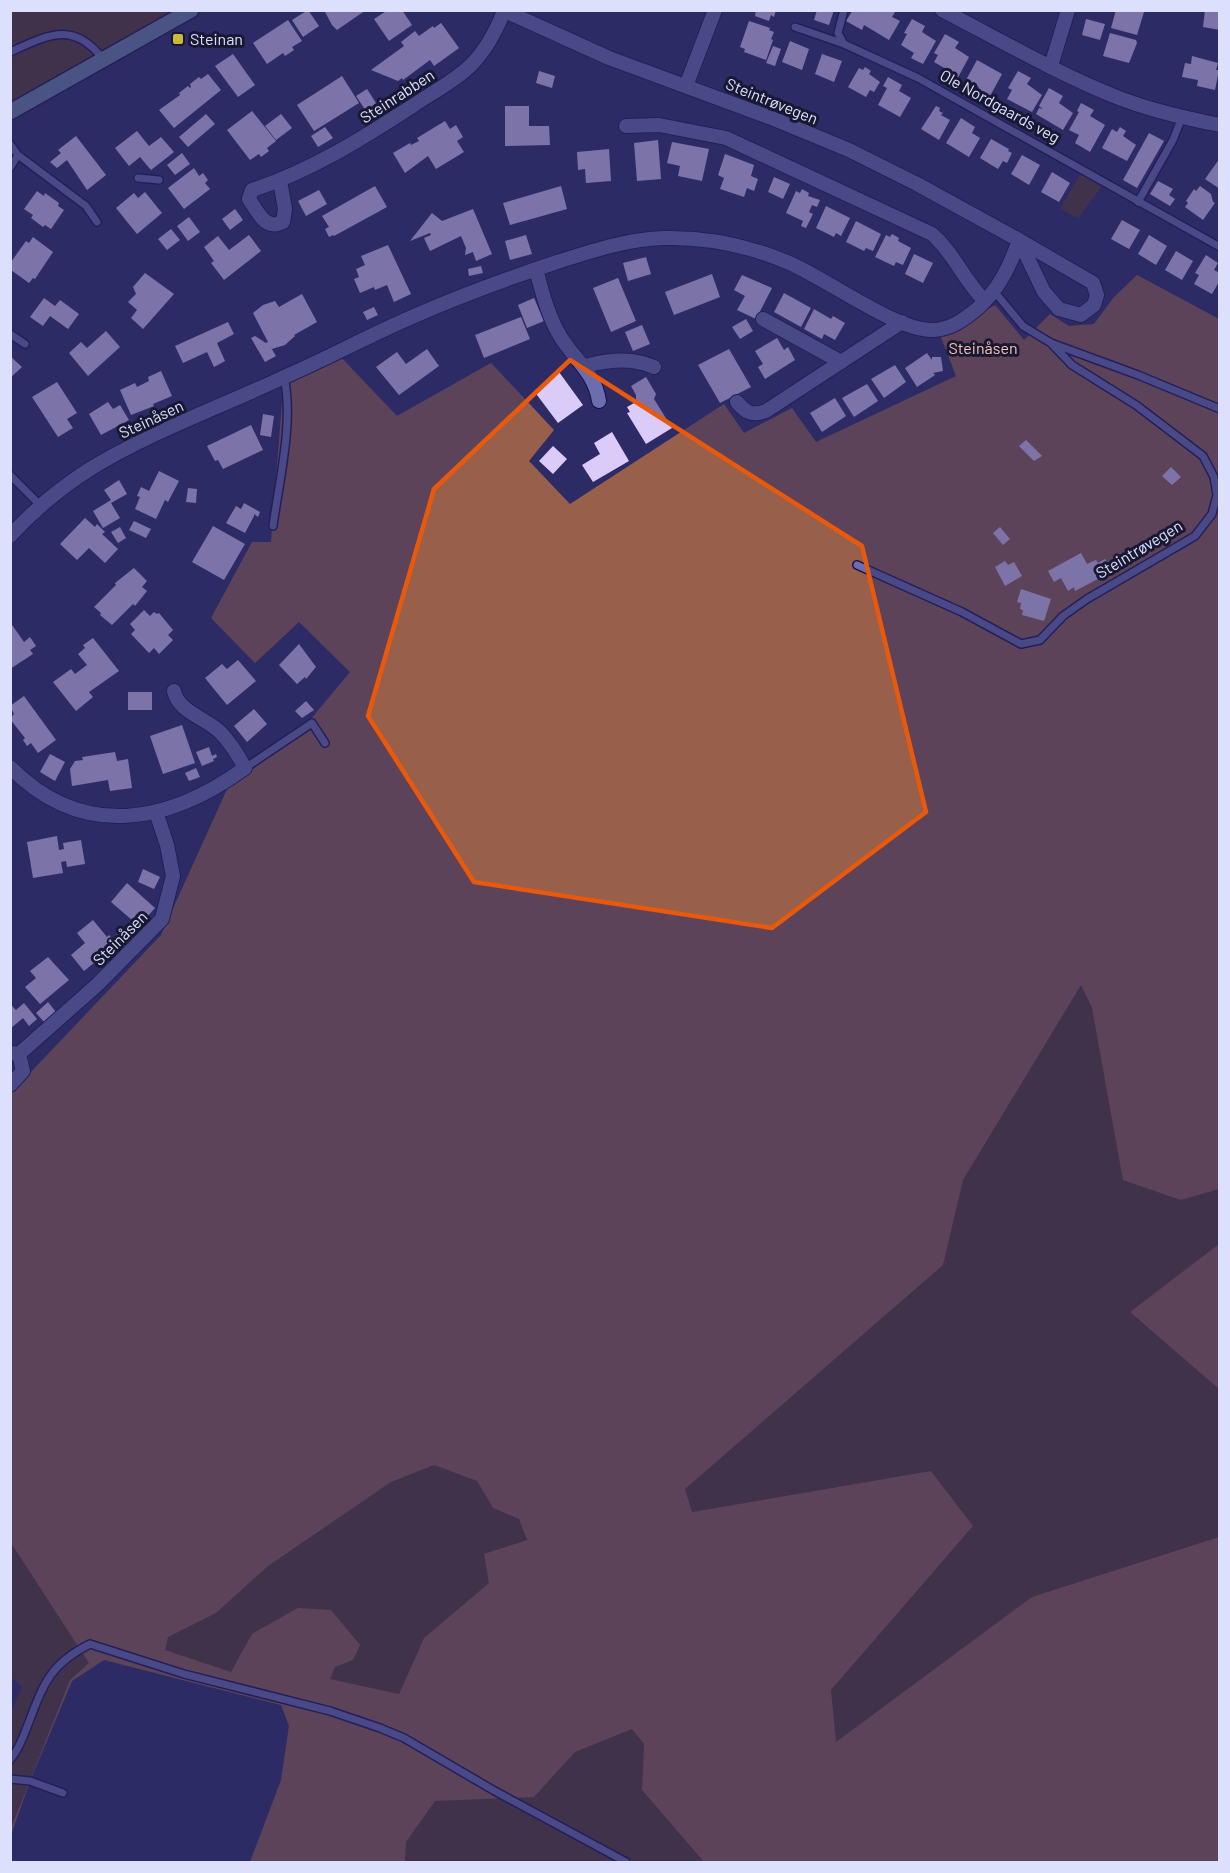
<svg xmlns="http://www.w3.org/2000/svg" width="1230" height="1873" font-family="Barlow,sans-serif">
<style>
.green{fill:#5a3a2e}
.forest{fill:#98604b;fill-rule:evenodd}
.building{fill:#dbcbf8}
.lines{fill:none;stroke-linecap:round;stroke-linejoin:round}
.service-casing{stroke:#180f49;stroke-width:10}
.minor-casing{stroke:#180f49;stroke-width:16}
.secondary-casing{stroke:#180f49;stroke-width:18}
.service{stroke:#6b6daf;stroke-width:7}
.minor{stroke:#6b6daf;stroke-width:14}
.secondary{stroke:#6c85a8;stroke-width:15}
.marked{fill:none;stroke:#e8590c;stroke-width:4.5;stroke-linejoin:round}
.poi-dot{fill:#cbba39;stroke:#181833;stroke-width:2}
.labels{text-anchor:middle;stroke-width:6;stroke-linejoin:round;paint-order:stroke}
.poi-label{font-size:16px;fill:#dde0fd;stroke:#181833;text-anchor:start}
.street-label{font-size:16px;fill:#dde0fd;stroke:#181833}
.park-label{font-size:16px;fill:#f9c5b1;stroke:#181833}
</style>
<rect width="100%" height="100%" fill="#2d2b66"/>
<!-- green -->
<path class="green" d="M11,11H171L11,111Z
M1081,173L1103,185L1078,218L1060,209Z
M1081,985L1181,1200L1219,1189V1244L1130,1312L1219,1389V1537L1032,1597L836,1742L831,1690L973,1526L931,1471L692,1512L685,1489L943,1265L963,1180Z
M434,1465L477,1481L493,1508L519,1519L527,1541L489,1583L424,1638L399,1694L330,1679L335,1667L252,1634L231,1672L164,1650L168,1637L216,1613L268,1566L391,1482Z
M11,1543L90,1663L70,1680L11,1828V1712L22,1687L11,1677Z
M632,1729L644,1744L642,1790L704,1862H405L406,1842L435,1801L534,1797L575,1752Z"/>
<!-- forest -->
<path class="forest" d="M1137,275L1219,319V1189L1181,1200L1123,1180L1092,1008L1081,985L963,1180L943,1265L685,1489L692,1512L931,1471L973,1526L831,1690L836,1742L1032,1597L1219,1537V1862H704L642,1790L644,1744L632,1729L575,1752L534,1797L435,1801L406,1842L405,1862H250L281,1780L289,1726L281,1705L104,1660L72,1681L30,1781L11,1835V1828L70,1680L89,1663L11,1543V1093L161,935L233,776L301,731L350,672L299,622L255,663L211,618L252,542H271L284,377L336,352L397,416L491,363L554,430L529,461L570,504L724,404L744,433L792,408L816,442L956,376L941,337L995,305L1024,340L1050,314L1069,326L1094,324L1114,297ZM434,1465L477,1481L493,1508L519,1519L527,1540L484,1554L489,1583L424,1638L399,1694L330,1679L335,1667L353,1660L360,1645L331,1610L298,1608L252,1634L231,1672L165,1650L168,1637L216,1613L268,1566L391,1482Z
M1219,1244V1389L1130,1312Z"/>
<!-- building -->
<path class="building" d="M308,10L319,26L303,37L292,20Z
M324,10H366L337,30L332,25Z
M388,10H402L412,25L389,41L374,19Z
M756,10H776L774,17L771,15L769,21L755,16Z
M817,10H834L829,25L814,20Z
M853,10H892L895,12L892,17L900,21L889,40L864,25L862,30L846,21Z
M1116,10L1144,12L1137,35L1111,28Z
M1205,10H1220V30L1203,27Z
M912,19L925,26L922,32L936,41L923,64L911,58L914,53L901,45L907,34L904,33Z
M1086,19L1105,24L1100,40L1082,35Z
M288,20L302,41L292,47L294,50L285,56L283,53L267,64L253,43Z
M749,21L770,28L769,30L774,32L771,39L773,40L766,60L744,52L745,49L740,47Z
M441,23L459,48L434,66L430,60L403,80L402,78L398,81L371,70L404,46L401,42L415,31L419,36L433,26L434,28Z
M1110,33L1136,40L1137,43L1129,63L1103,56Z
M945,34L959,42L955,48L969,57L956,81L943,74L946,69L934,62L938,55L934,53Z
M790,41L809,49L802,70L782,62Z
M773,46L781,49L775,66L766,63Z
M233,54L255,85L238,97L215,66Z
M822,54L842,61L834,82L815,74Z
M1192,56L1218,63L1216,70H1219L1215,90L1197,86L1198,80L1182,77L1185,63L1191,64Z
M977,60L1002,74L989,98L977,91L979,87L966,80Z
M865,67L871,71L869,74L880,82L874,92L870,90L866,97L848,87L859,68L863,70Z
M539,71L555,76L552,88L536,83Z
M1018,71L1031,78L1027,84L1042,95L1032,112L1007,99L1012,90L1008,88Z
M208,74L221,90L174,128L159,110L180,95L179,93L188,86L190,88L191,87L190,84L199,77L201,79Z
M342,76L359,103L314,131L297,105Z
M888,77L902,85L899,91L911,98L900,117L878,105L887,88L883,86Z
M1049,88L1063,96L1059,103L1073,113L1063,130L1036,114L1039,108L1043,109L1039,106Z
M367,89L376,103L366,111L356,96Z
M1081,103L1094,110L1090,116L1105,125L1090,152L1075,143L1079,135L1069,130L1079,112L1077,111Z
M505,106H529V126H549L550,145L505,146Z
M936,106L940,108L939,111L943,113L941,115L950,120L939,140L921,129Z
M252,111L276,141L267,148L269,151L261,157L259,154L250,160L227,130Z
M206,114L215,124L188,147L179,137Z
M281,114L292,128L276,140L265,126Z
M961,118L975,127L972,133L980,138L969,157L946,143Z
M445,121L450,129L456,125L463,137L457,141L464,152L436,169L428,156L405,173L393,153L410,143L411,145L419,141L417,138Z
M325,127L333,138L318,147L311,136Z
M1120,127L1126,131L1123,136L1136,145L1127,161L1102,148L1112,129L1117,132Z
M137,131L149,146L161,137L174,152L151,170L140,157L129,166L115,148Z
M1149,133L1164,141L1137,188L1123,180Z
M76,136L106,175L87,190L67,160L57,168L50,162L61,153L58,150Z
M991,139L1009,149L1008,151L1012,153L1007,163L1003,161L998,169L980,158Z
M658,140L661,179L637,181L634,143Z
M672,142L709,149L702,181L678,176L680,166L667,163Z
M609,149L611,181L586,183L585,169L578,170L577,152Z
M182,153L190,164L175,175L167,165Z
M725,154L754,165L751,176L758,179L754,191L747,188L744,197L720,189L724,178L718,175Z
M1022,155L1040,165L1029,185L1011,174Z
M1220,158V189L1205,179Z
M194,168L199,176L203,173L208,180L205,183L210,189L184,209L168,188Z
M1052,172L1070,183L1059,202L1041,192Z
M774,177L790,184L783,199L768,192Z
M1158,181L1173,189L1169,195L1175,199L1170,206L1150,194Z
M375,186L387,207L334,236L333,235L329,237L325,229L329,227L322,216Z
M561,186L567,209L510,225L503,203Z
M1200,186L1211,194L1213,202L1215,203L1203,220L1185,207L1188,203L1186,201L1194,189L1196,191Z
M802,189L809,193L808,196L820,200L817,207L812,205L809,212L813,214L806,228L801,226L803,221L786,213L796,191L800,193Z
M319,190L327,204L306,216L298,201Z
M37,191L44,196L45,193L59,203L58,206L64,210L51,229L45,225L43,227L31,218L33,215L24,209Z
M145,192L162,213L137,234L116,208L134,193L138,198Z
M826,206L850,218L841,236L836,233L834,237L816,228Z
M235,209L243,220L230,230L222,219Z
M473,209L492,254L476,261L473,252L465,255L466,248L461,236L430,251L424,238L431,235L430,233L410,241L432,213L442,221Z
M189,217L200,232L188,241L177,226Z
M1122,220L1140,230L1129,249L1111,239Z
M856,221L881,234L873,251L866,248L864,251L846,242Z
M171,229L180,240L167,250L158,239Z
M892,234L899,238L898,241L911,248L903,265L896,262L894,266L875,257L886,235L890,237Z
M249,235L261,251L224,280L211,263L214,261L204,247L218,236L229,250Z
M526,235L532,254L510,260L505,241Z
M1149,235L1167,246L1156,265L1138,254Z
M33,237L53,252L35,279L33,278L29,283L11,270V262L26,241L29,243Z
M388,245L411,294L394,302L387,285L375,290L374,287L360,293L354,279L359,277L356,269L365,265L361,256Z
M1176,251L1193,261L1182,280L1165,270Z
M914,254L933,263L923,283L905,274Z
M1206,255L1218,263L1214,270L1220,273V280L1212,294L1194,284L1199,275L1195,273Z
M646,257L651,274L628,281L623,263Z
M481,266L483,273L469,276L468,269Z
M145,273L174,294L143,329L131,318L137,310L128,302L136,294L133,287Z
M712,274L720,297L674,315L665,292Z
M742,275L772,288L756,319L737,310L745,296L734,290Z
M618,278L636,321L611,332L593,288Z
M784,293L811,308L801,327L774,312Z
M302,294L317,322L294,335L295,336L285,345L272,349L270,346L276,356L265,362L251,338L255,336L266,343L268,342L253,313L263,305L275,301L279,307Z
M44,298L55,306L60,300L79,314L68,329L50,316L43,326L30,317Z
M534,298L544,321L527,328L518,305Z
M374,307L378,315L367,320L363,312Z
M814,309L831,319L833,316L845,323L835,340L824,334L822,339L804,329Z
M521,317L530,339L484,358L475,335Z
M746,319L753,331L740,339L732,327Z
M228,322L234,334L217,343L225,361L214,367L207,352L183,363L175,346Z
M642,325L650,344L633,351L625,332Z
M106,331L120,347L88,376L69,353L81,342L87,348Z
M777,338L784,350L788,347L795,360L765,379L758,367L763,364L755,351Z
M427,349L439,366L399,395L376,367L397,352L406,364Z
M729,349L751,387L720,403L698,365Z
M927,353L932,360V357H941L943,371L933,373L935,375L917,387L905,368Z
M10,356L22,367L10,378Z
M895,365L906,382L884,398L871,379Z
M161,371L172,396L153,404L154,406L131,415L120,390L135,383L137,387L149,381L148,377Z
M559,372L583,405L558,423L534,391Z
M646,377L656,394L654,399L672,428L646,444L627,413L630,412L627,407L636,402V395L631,386Z
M57,382L77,413L67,419L73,428L58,437L32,397Z
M867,384L878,401L854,417L842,398Z
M835,398L846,416L822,432L810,413Z
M108,402L113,409L120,405L129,420L101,435L89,414Z
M263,414L274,416L271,437L260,435Z
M251,425L263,450L223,469L218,460L215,461L207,446Z
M612,432L629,461L593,482L582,465L600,454L594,443Z
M1026,440L1042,456L1034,461L1019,446Z
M553,446L567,459L553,474L539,461Z
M1171,467L1181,477L1172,485L1162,476Z
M159,471L179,481L168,502L165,500L156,519L135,509L140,497L137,496L141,487L149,491Z
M119,480L127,494L111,503L120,518L103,528L93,511L111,500L104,490Z
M188,488L197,489L196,503L186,502Z
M244,503L260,512L258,517L254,514V516L245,533L226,523L236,506L241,509Z
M85,518L95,527L97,524L105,532L102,534L118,549L105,563L89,548L77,560L60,544Z
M134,521L151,529L146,538L129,530Z
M213,526L245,544L224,580L192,562Z
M120,527L126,538L118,543L111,532Z
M1000,527L1010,539L1003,545L993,533Z
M1081,553L1087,564L1096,560L1098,563L1105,559L1111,572L1075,591L1074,587L1068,591L1061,578L1054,582L1048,571Z
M1005,561L1008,565L1014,562L1022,576L1005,586L995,567Z
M134,568L147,581L142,587L147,591L135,606L133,604L112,625L100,615L101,613L94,607L116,585L115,583Z
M1021,589L1051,599L1044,621L1022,615L1023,610L1020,609L1021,603L1017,602Z
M144,610L150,616L154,612L157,614L159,613L173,630L168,635L173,640L159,654L154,648L149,653L131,634L135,630L130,624Z
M10,622L24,642L30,637L36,646L30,650L33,654L10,669Z
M93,638L119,671L89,692L93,697L76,711L53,682L71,669L75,674L87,665L78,654L85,648L83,645Z
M299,644L316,667L306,679L305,677L297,684L279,665Z
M238,660L256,681L227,705L205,678L222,664L227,669Z
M128,692H152V710H128Z
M24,696L56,740L38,753L31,743L27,746L23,740L25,738L10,719L14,714L10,706Z
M306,701L314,710L302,718L295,711Z
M254,709L267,724L247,742L234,726Z
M182,725L195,763L163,774L150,736Z
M209,747L212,756L216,754L217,757L213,759L214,761L202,766L196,752Z
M115,752L117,761L128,759L132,788L110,791L108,780L72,786L70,769L75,761L83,760L82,757Z
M50,754L65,762L55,781L40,772Z
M196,768L200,777L189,781L185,773Z
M57,836L59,850L64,849L63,843L81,840L85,864L67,867L66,861L61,862L63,873L33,878L27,842Z
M143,869L160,877L154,889L138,882Z
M127,883L155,908L139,926L111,902Z
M93,920L107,937L109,935L116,943L113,945L115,946L84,971L71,955L85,943L77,933Z
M123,928L135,939L123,953L114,944L117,942L113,938Z
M48,957L69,980L40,1004L25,987L36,978L30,971Z
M48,1002L56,1012L45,1023L36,1013Z
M24,1003L37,1019L29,1026L23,1018L10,1029V1004L16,1010Z"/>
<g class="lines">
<!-- service casing -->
<g class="service-casing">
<path id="service" d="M844,10L838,33L844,44L918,78L1220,247
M795,27L844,44
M10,52C48,35 73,20 103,59
M10,144L18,155L86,206L97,222
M10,168L18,155
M138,178L159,180
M1138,202L1173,140L1182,117
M994,291L1023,326L1051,343L1138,375L1220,409
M10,334L25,344
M10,475L41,506
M273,526C279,482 294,421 284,377
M857,565L962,612L1021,644L1040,640L1063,616L1087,599L1195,536L1212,514L1217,495L1214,477L1203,456L1136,405L1072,365L1051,343
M245,768L312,723L325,743
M10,1760C18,1751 23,1738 27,1727C43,1686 48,1665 90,1644L184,1674L330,1711L380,1728L404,1738L493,1790L626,1862
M10,1779L30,1781L63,1793"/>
</g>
<!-- minor casing -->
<g class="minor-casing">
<path id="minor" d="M942,10C998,39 1055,72 1114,96C1148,110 1184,118 1220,125
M1051,66L1068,10
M686,86L715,10
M626,126L659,125L726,138L932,234C954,253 964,281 985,301
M280,181L285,209L283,222C265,231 258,212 249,199L252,190C311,171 363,138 414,105C433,92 455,81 471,65C487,49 496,31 504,11
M536,269C542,292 548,316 560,336C574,359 595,373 599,401
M763,319L841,362
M585,366C608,360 631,357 654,367
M737,402C746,413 752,416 766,411L902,322
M10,536C34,510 60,488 90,469C150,432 218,408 282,378C326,359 368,336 412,317C459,296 509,278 557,262C592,251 627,239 664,238C706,237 749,246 787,262C826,278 894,330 932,330C950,330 965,319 978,308C999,289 1010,266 1019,240L1093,283L1097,295L1094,305L1081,315L1059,309L1044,292L1019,240L917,184L849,150L774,119L609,58L503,10
M10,767C83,841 169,823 245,768C238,755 230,742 220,732C206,718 178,712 174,691
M10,1053L19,1054L98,984L162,919L173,876L167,845L156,812
M10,1085L23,1071L19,1054"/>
</g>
<!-- secondary casing -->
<g class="secondary-casing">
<path id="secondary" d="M10,112L191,10"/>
</g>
<!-- service -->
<use href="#service" class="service"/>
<!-- minor -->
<use href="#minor" class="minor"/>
<!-- secondary -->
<use href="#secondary" class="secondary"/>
</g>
<!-- marked area -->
<path d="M0 0H1230V1873H0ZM570,360L862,546L926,812L772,928L474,882L368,716L434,489Z" fill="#2d2b66" fill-opacity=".55" fill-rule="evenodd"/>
<path class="marked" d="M570,360L862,546L926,812L772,928L474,882L368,716L434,489Z"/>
<!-- markers -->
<rect class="poi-dot" x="172" y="33" width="12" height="12" rx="3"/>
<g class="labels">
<!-- poi labels -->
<g class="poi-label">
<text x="190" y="45">Steinan</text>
</g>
<!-- street labels -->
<g class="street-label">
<text transform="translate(397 96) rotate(-33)" y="6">Steinrabben</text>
<text transform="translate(772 101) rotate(22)" y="6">Steintrøvegen</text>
<text transform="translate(1000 106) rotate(29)" y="6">Ole Nordgaards veg</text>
<text transform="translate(151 419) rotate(-25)" y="6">Steinåsen</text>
<text transform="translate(1139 549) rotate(-31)" y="6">Steintrøvegen</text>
<text transform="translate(120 938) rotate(-45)" y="6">Steinåsen</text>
</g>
<!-- park labels -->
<g class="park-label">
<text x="983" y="354">Steinåsen</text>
</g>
</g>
<!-- border -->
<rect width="1230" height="1873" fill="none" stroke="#dde0fd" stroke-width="24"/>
</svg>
